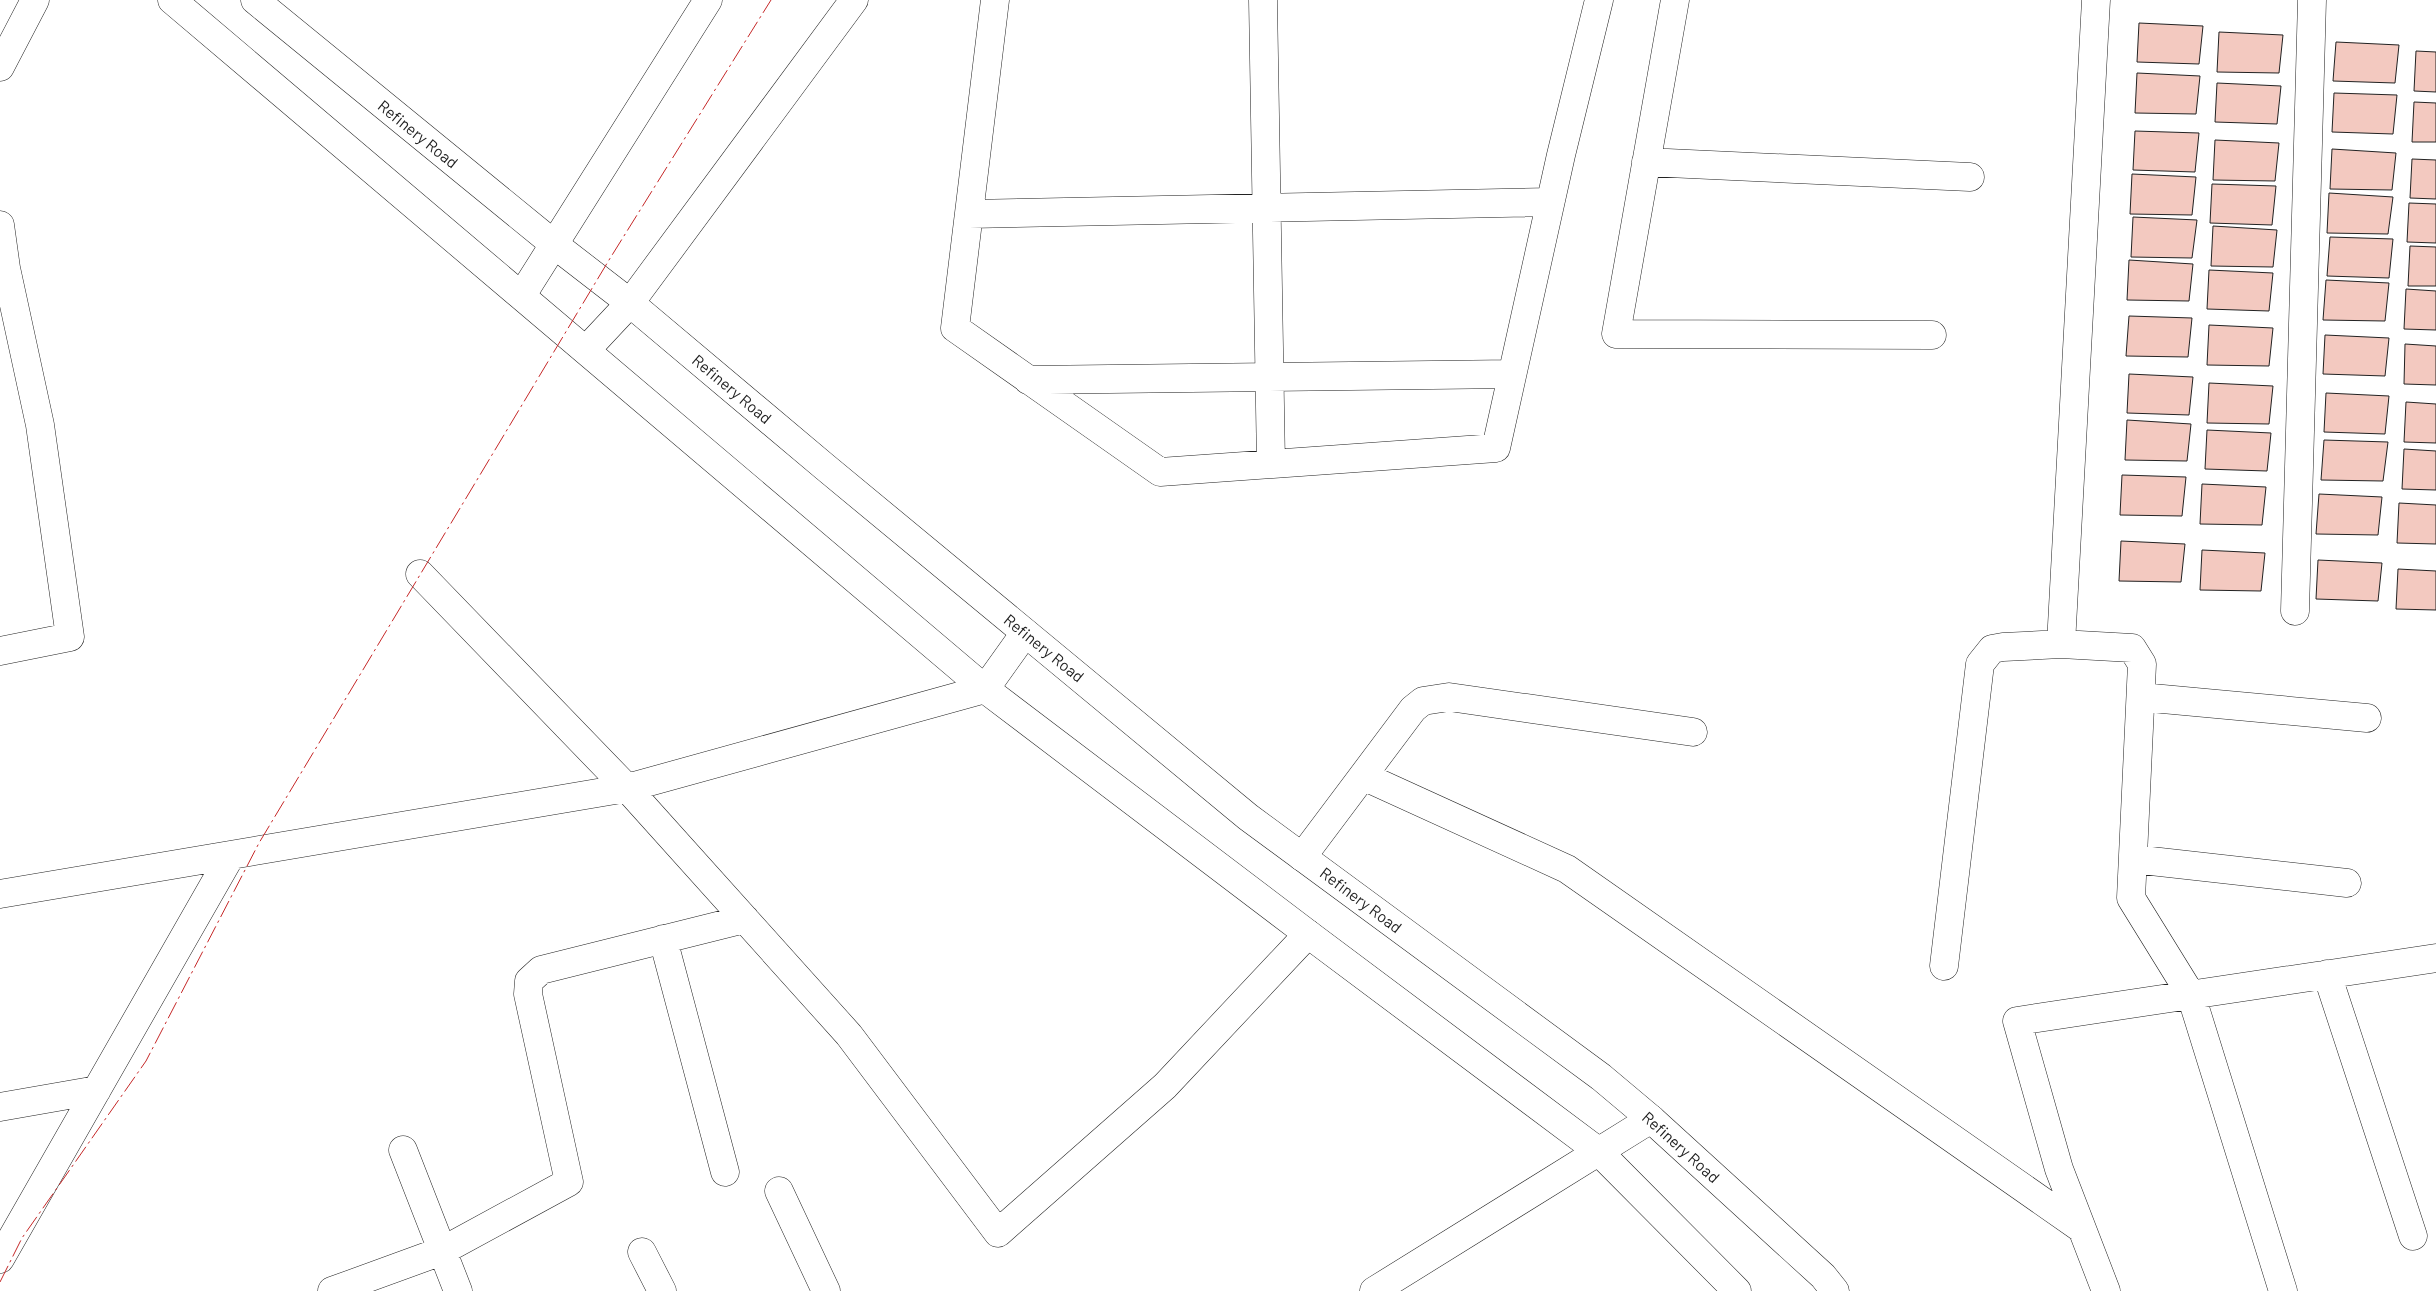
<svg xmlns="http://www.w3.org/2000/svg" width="2436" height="1291" font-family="Barlow,sans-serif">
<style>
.building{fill:#f3c9c0;stroke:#222}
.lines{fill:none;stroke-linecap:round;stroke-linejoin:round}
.minor-casing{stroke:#222;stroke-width:29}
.major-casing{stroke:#222;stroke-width:29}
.minor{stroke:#fff;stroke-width:28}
.major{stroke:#fff;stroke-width:28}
.power{stroke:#c62828;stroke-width:1;stroke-dasharray:18 4 2.5 4;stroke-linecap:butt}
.labels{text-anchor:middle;stroke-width:4;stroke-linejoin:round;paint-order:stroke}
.street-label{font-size:16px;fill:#222;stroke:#fff}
</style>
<rect width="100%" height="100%" fill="#fff"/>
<!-- building -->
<path class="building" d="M2139,23L2203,26L2199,64L2137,62Z
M2219,32L2283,35L2279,73L2217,72Z
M2336,42L2399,45L2395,83L2333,81Z
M2416,51L2436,52V92L2414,91Z
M2137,73L2200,76L2196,114L2135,113Z
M2217,83L2281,86L2277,124L2215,122Z
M2334,93L2397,95L2393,134L2332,132Z
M2414,102L2436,103V142H2412Z
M2135,131L2199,133L2195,172L2133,170Z
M2215,140L2279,143L2275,181L2213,180Z
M2332,149L2396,153L2392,190L2330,189Z
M2412,159L2436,160V199L2410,198Z
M2132,174L2196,177L2192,215L2130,214Z
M2212,184L2276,186L2272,225L2210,223Z
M2329,193L2393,197L2388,234L2327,233Z
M2409,203L2436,204V243L2407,242Z
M2133,217L2197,220L2192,258L2131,257Z
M2213,226L2277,230L2273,267L2211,266Z
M2330,237L2393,239L2389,278L2327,276Z
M2410,246L2436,247V286H2408Z
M2129,260L2193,264L2189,301L2127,300Z
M2209,270L2273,273L2269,311L2207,309Z
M2326,280L2389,283L2385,321L2323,320Z
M2406,289L2436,291V330L2404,329Z
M2129,316L2192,318L2188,357L2126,356Z
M2209,325L2273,328L2269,366L2207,365Z
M2325,335L2389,338L2385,376L2323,374Z
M2405,344L2436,346V385L2404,384Z
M2129,374L2193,377L2189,415L2127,413Z
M2209,383L2273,386L2269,424L2207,423Z
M2326,393L2389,396L2385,434L2324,432Z
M2406,402L2436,404V443L2404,442Z
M2127,420L2191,424L2187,461L2125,460Z
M2207,430L2271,433L2267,471L2205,469Z
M2324,440L2388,442L2383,481L2321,480Z
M2404,449L2436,451V490L2402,489Z
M2122,475L2186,477L2182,516L2120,515Z
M2202,484L2266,487L2262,525L2200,524Z
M2319,494L2382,497L2378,535L2316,534Z
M2399,503L2436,505V544L2397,543Z
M2121,541L2185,544L2181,582L2119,581Z
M2202,550L2265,553L2261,591L2200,590Z
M2318,560L2382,563L2378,601L2316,599Z
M2398,569L2436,571V610L2396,609Z"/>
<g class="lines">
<!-- minor casing -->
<g class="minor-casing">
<path id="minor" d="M995,0L955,328L1160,472L1496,448L1561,155L1599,0
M1263,0L1271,464
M1675,0L1616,334L1932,335
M2096,0L2061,644L2132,648L2142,664L2131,898L2191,995L2283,1291
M0,67L35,0
M1646,162L1970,177
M969,214L1550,202
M0,225L6,268L40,425L70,637L0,651
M522,295L708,0
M586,350L630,303L854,0
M1028,380L1512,374
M420,574L627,788L849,1035L998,1233L1165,1086L1308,934
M2295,611L2312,0
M2141,697L2367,718
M1363,776L1567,869L2082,1229
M1302,857L1413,709L1423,701L1449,697L1693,732
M2133,859L2347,883
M0,894L627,788L985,689L1025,633
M663,939L725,1172
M1944,966L1980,664L1992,649L2003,647L2061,644
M2327,974L2413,1236
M0,1107L97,1090
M403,1150L458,1291
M779,1191L826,1291
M642,1252L662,1291
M0,1259L231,855
M332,1291L442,1251L569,1182L528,994L529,981L541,970L745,919
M1374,1291L1651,1119
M2106,1291L2059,1169L2017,1021L2436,958"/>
</g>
<!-- major casing -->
<g class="major-casing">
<path id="major" d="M172,0L985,689L1308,934L1598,1151L1737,1291
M255,0L555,245L630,303L825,467L1248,817L1601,1077L1651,1119L1823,1276L1835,1291"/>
</g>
<!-- minor -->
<use href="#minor" class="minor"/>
<!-- major -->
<use href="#major" class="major"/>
<!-- power -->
<path class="power" d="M0,1282L22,1238L146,1061L259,843L609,260L771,0"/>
</g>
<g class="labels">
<!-- street labels -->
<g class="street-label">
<text transform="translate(418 134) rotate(39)" y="6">Refinery Road</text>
<text transform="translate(732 389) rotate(40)" y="6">Refinery Road</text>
<text transform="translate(1044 648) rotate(39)" y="6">Refinery Road</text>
<text transform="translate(1361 900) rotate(37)" y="6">Refinery Road</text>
<text transform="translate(1681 1147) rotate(42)" y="6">Refinery Road</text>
</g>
</g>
</svg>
